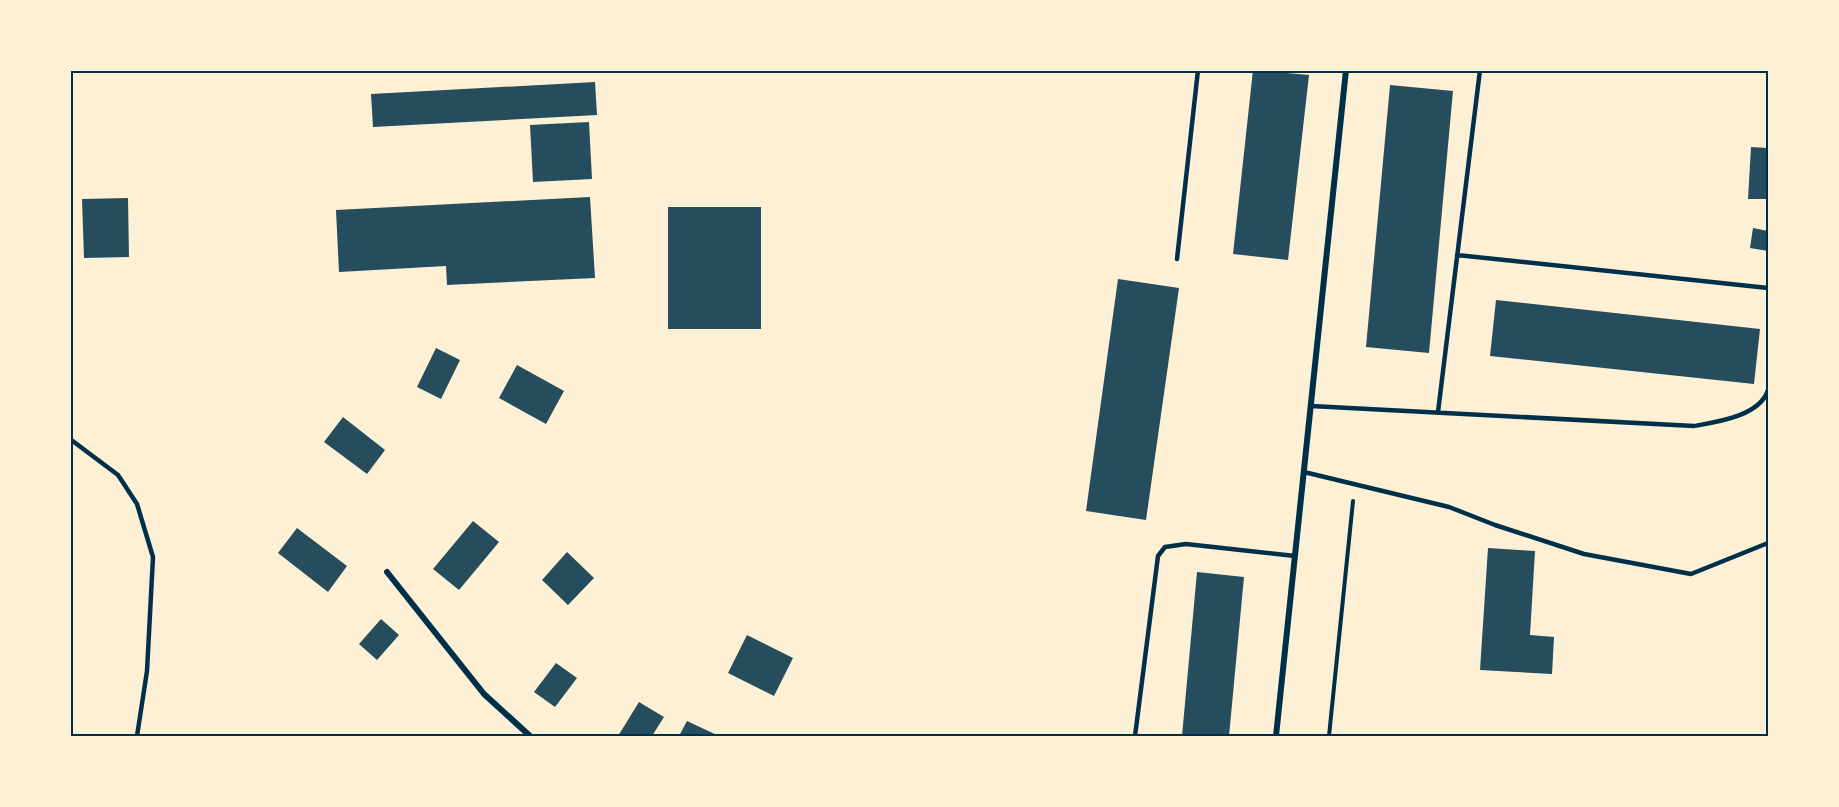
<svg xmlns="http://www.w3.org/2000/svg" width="1839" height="807" font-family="Raleway,sans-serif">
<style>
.building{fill:#264d5e}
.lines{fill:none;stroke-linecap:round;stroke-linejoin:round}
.path{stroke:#003049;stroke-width:4}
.service{stroke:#003049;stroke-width:4.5}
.minor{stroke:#003049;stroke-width:6}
.neatline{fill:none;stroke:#003049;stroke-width:2}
</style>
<rect width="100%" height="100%" fill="#fdf0d5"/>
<!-- building -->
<path class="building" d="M1253,70L1309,75L1288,260L1233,254Z
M595,82L597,115L373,127L371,94Z
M1390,85L1453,91L1429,353L1366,347Z
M589,122L592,179L533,182L530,125Z
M1751,147L1768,148V199H1748Z
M590,197L595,278L447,285L446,266L339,272L336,210Z
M128,198L129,257L84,258L82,199Z
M668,207H761V329H668Z
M1753,228L1768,231V251L1750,248Z
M1118,279L1179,288L1146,520L1086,511Z
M1496,300L1760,329L1754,384L1490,356Z
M436,348L460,360L441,399L417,387Z
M517,365L564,391L546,424L499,398Z
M343,417L385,450L367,474L324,442Z
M473,521L499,542L459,590L433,569Z
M297,528L347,566L328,592L278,553Z
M1488,548L1535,551L1530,635L1554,637L1552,674L1480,670Z
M567,552L594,578L568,605L542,580Z
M1197,572L1244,577L1229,736H1182Z
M381,619L399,635L377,660L359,644Z
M747,635L793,658L774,696L728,673Z
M556,663L577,678L555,707L534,692Z
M639,702L664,717L652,736H618Z
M687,721L719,736H679Z"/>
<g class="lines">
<!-- path -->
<path class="path" d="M1329,736L1353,501"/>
<!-- service -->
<path class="service" d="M1457,255L1768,288
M1177,259L1198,70
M1311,406L1694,426C1717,422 1760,416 1768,390
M1438,412L1480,70
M70,439L118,475L137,504L153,557L147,671L137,736
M1304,472L1449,507L1495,525L1584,554L1691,574L1768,543
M1135,736L1158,556L1165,547L1186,544L1295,556"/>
<!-- minor -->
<path class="minor" d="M387,572L484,694L530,736
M1276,736L1346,70"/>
</g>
<!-- border -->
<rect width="1839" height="807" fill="none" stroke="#fdf0d5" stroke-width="144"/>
<rect x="72" y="72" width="1695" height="663" class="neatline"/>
</svg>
